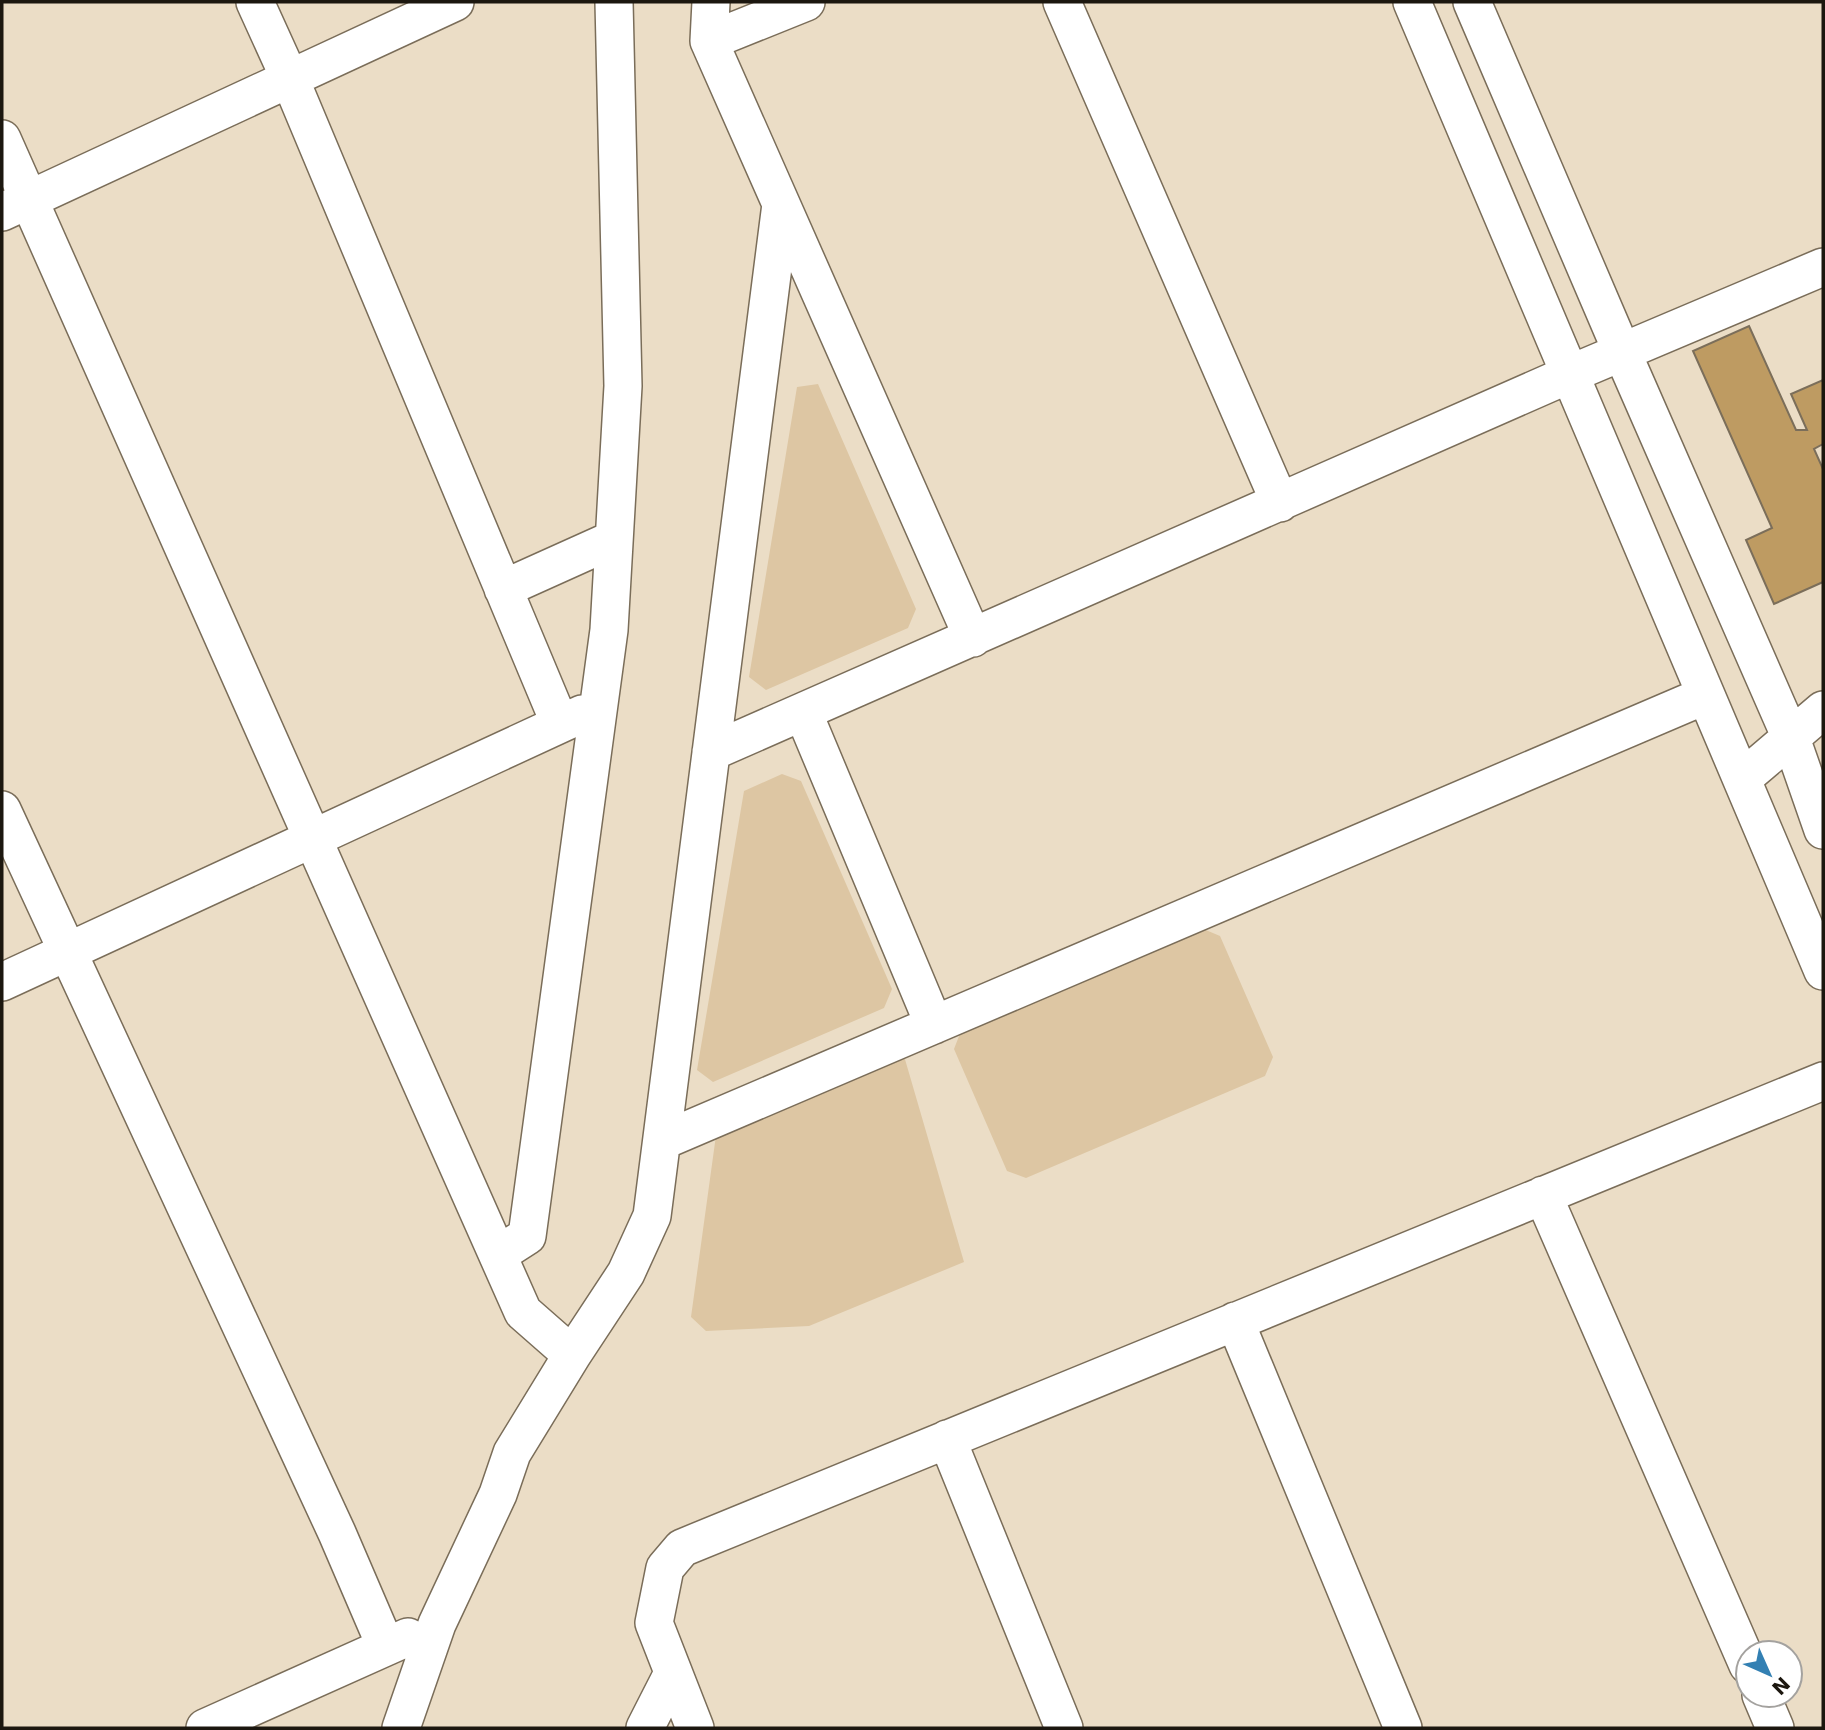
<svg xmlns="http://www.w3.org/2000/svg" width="1825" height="1730" font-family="'DejaVu Sans',sans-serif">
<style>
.green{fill:#ddc6a3}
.building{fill:#be9b62;stroke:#7b6e5a;stroke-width:2}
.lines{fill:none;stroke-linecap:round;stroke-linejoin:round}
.minor-casing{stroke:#7a6d59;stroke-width:40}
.minor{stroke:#fff;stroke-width:37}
</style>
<rect width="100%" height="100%" fill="#ebddc6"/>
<!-- green -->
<path class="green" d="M818,384L916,609L908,628L766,690L749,677L797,387Z
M782,774L801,781L892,989L884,1008L713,1082L697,1070L744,791Z
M1201,928L1220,936L1273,1057L1265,1076L1026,1178L1007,1171L954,1049L961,1031Z
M902,1049L964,1262L809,1326L706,1331L691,1317L717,1128Z"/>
<!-- building -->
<path class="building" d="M1749,326L1796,430H1807L1791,394L1823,380V444L1814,449L1823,469V582L1774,604L1746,540L1772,528L1693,351Z"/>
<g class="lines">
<!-- minor casing -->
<g class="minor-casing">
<path id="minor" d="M255,2L290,79L560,724
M806,2L709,41L973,638
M1062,2L1280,503
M1412,2L1823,971
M1472,2L1622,352L1791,738L1823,830
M709,41L711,2
M2,139L523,1312L572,1355
M2,212L455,2
M503,589L614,539
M803,712L934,1025
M711,752L1570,374L1823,267
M1742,779L1823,710
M2,810L337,1533L386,1647
M2,982L582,714
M662,1141L1706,695
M1543,1195L1748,1665
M499,1254L527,1236L609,630L623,386L614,2
M1235,1321L1403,1728
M947,1439L1064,1728
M1761,1695L1775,1728
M205,1728L408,1637
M401,1728L437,1624L498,1494L512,1453L572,1355L626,1273L652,1216L781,204
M645,1728L673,1673
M695,1728L654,1623L665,1568L682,1548L1823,1081"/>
</g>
<!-- minor -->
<use href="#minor" class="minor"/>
</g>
<!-- border -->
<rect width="1825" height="1730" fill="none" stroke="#1c170f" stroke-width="7"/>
<!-- north arrow -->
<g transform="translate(1769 1674) rotate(135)"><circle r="33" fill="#ffffff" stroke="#a4a29f" stroke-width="2"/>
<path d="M0-5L12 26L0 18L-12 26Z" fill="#3380b3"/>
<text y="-10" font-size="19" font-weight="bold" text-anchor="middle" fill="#1c170f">N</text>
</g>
</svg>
